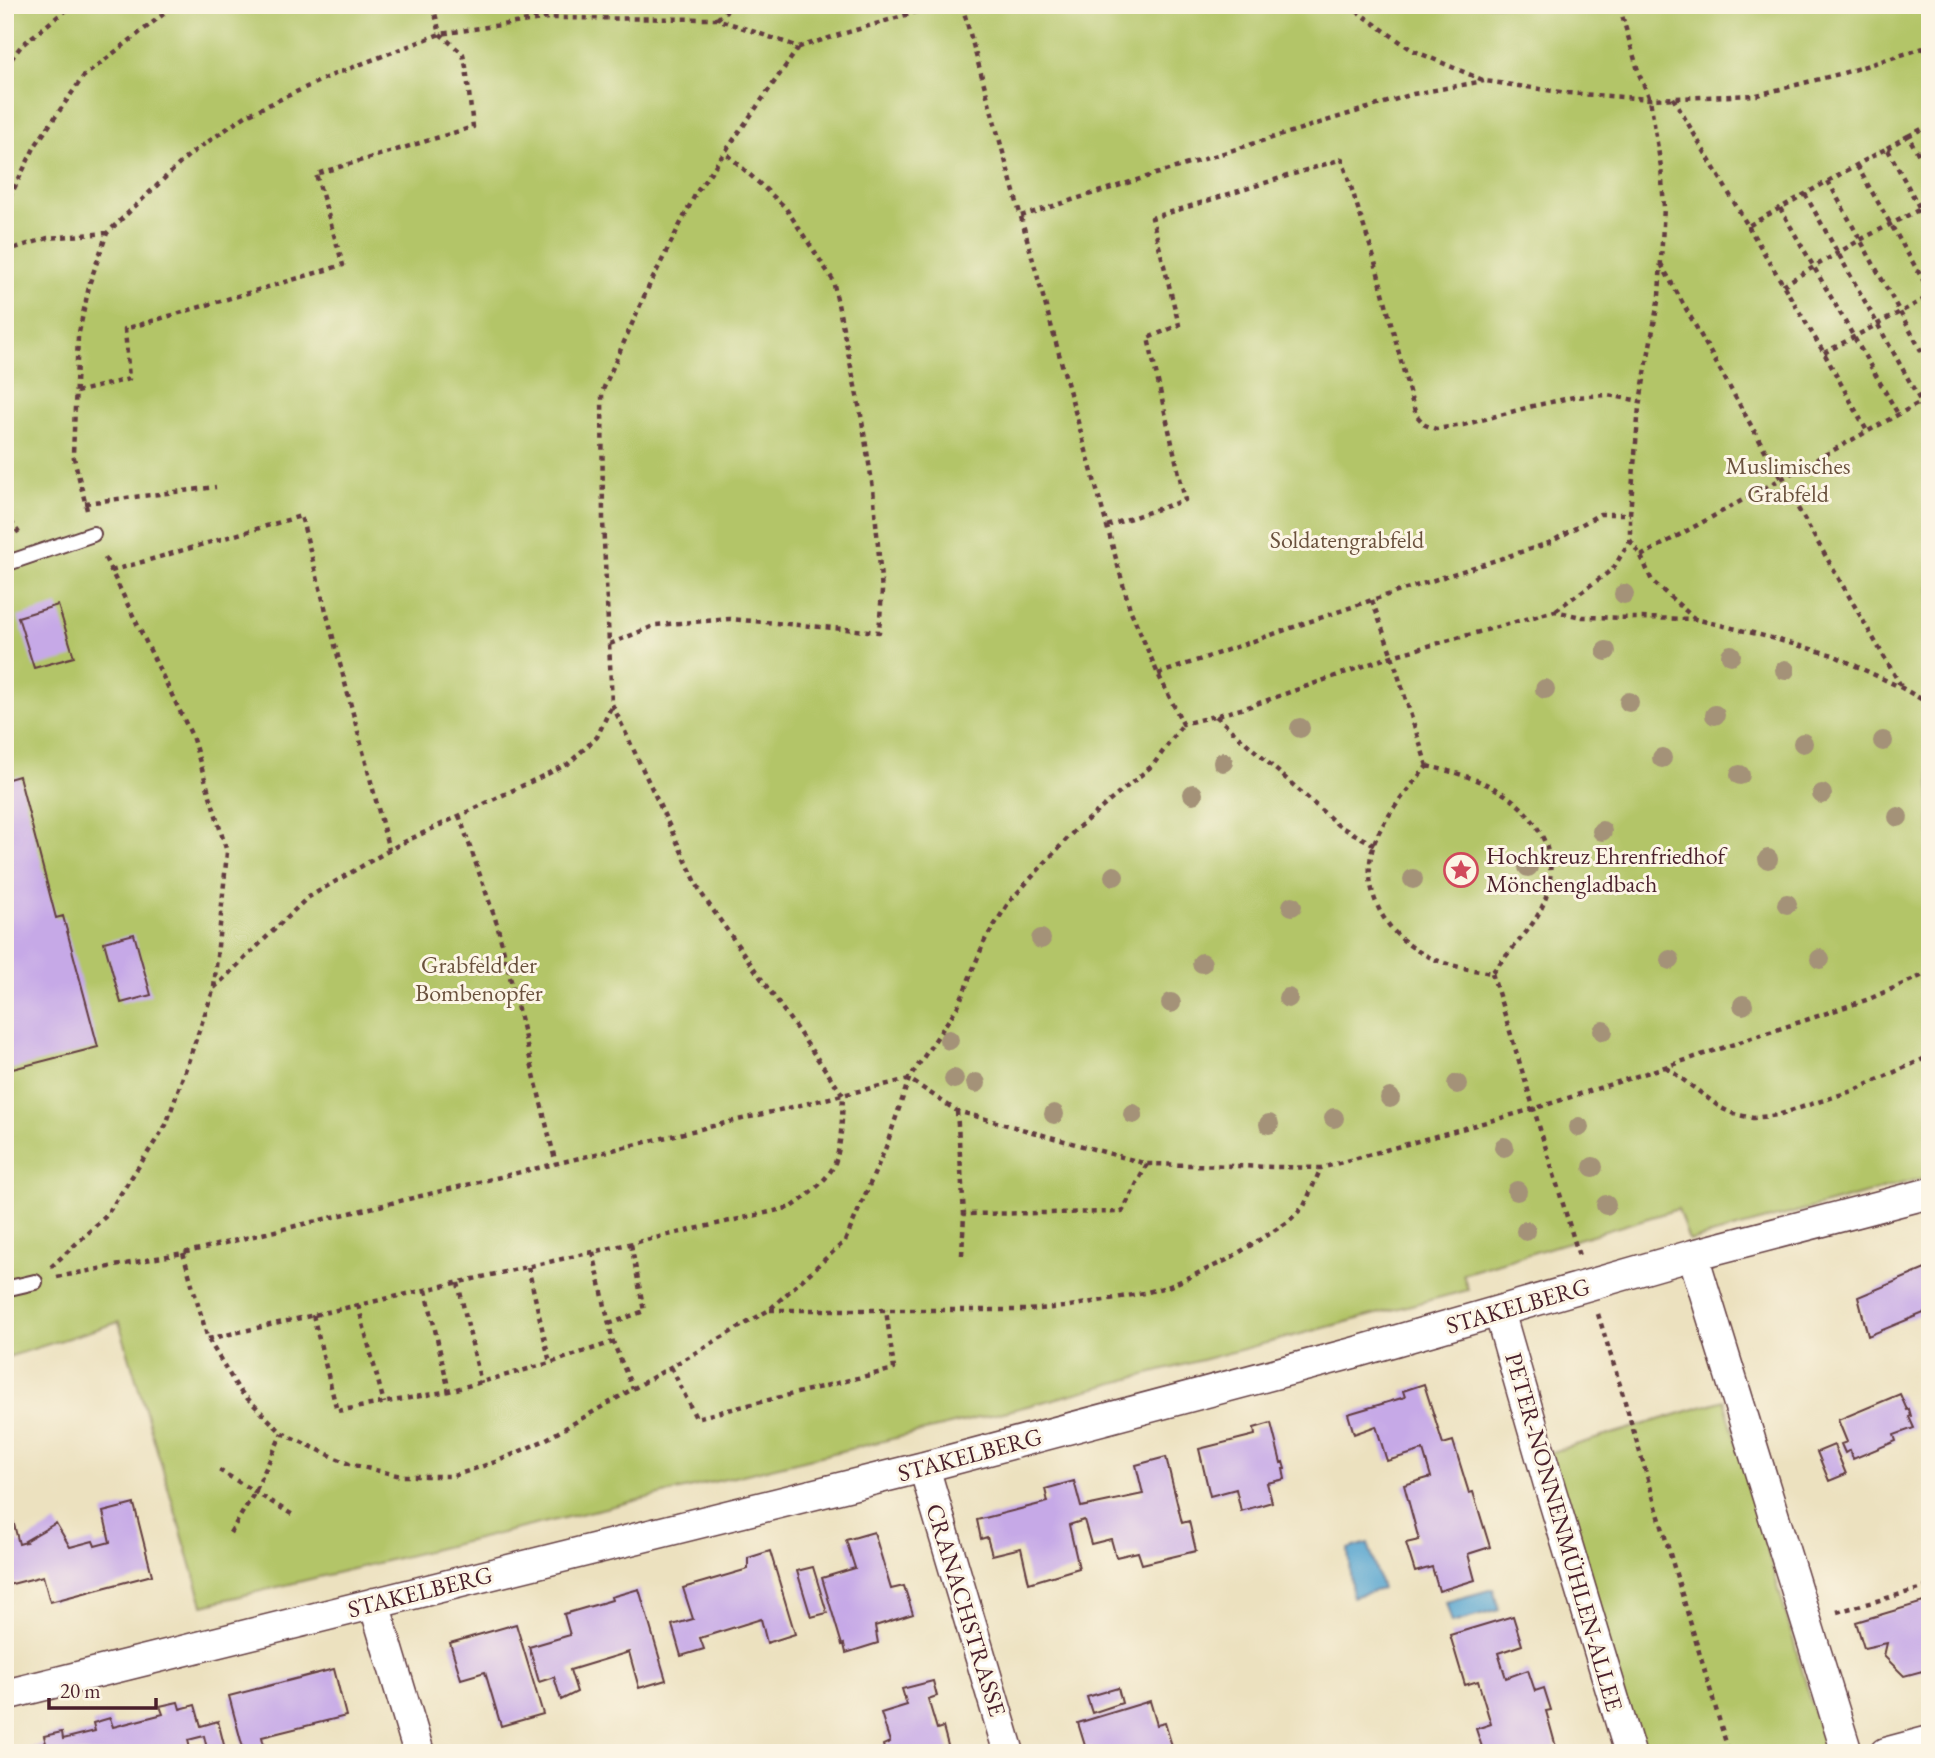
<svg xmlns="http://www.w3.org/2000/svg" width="1935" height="1758" font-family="'EB Garamond',serif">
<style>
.green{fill:#b3c568;stroke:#7e724a;stroke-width:2}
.water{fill:#57a5d0;stroke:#50627e;stroke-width:2}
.building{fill:#c6a9e7}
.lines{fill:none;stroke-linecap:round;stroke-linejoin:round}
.lane-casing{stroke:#623c41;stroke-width:18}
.street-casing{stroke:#623c41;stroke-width:33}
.path{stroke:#623c41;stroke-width:4.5;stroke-dasharray:5 5;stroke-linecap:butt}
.lane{stroke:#fff;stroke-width:14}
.street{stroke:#fff;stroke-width:30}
.tree{fill:#a49278}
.labels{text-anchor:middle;stroke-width:6;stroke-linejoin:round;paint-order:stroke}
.park-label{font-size:24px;fill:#6a513d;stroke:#fcf5e5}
.poi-label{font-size:24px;fill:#4a1f2b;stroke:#fcf5e5;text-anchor:start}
.street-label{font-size:24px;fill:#4a1f2b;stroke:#fcf5e5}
</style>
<rect width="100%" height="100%" fill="#fcf5e5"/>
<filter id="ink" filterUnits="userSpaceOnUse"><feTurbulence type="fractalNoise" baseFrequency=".0143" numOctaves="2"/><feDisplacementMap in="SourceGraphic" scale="14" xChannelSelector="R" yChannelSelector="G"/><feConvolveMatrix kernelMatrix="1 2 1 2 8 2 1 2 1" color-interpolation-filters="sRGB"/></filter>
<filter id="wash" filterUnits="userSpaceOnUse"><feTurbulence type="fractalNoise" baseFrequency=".00686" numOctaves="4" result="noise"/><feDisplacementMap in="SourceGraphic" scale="28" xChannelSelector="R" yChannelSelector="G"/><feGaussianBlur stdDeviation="1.57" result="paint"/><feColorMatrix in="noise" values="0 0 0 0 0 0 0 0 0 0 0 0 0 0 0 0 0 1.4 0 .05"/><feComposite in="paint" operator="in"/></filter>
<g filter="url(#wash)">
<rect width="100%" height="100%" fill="#ece1bf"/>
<!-- green -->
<path class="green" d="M5,5H1930V1176L1689,1241L1678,1209L1463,1274L1468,1290L1012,1410L203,1605L119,1322L5,1358Z
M1724,1400L1826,1753H1640L1549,1453Z"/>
<!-- water -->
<path class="water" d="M1368,1543L1382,1589L1352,1597L1348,1549Z
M1493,1589L1499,1610L1452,1623L1446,1602Z"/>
<g id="blocks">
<!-- building -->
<path class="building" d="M58,605L74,657L34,668L18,617Z
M19,776L56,918L63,916L98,1047L5,1071V780Z
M134,934L151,995L121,1003L104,942Z
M1930,1267V1321L1926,1312L1868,1336L1858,1297Z
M1424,1384L1443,1444L1453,1441L1469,1493L1473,1492L1490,1547L1468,1554L1475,1580L1439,1591L1432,1567L1415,1572L1406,1543L1419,1540L1404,1485L1431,1477L1423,1450L1387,1461L1376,1426L1354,1434L1348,1414L1405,1397L1403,1391Z
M1900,1394L1907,1410L1909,1409L1911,1416L1909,1417L1914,1428L1894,1435L1896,1441L1853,1459L1850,1450L1845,1453L1841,1444L1847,1442L1838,1420Z
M1271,1423L1281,1463L1283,1462L1285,1469H1283L1285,1479L1267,1483L1272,1502L1241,1511L1236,1489L1210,1496L1199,1449L1255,1435L1254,1428Z
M1834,1445L1846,1474L1829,1481L1817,1452Z
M1166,1457L1182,1523L1189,1521L1196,1551L1142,1564L1138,1552L1116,1557L1111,1539L1091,1544L1084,1520L1069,1525L1079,1568L1029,1583L1021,1548L992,1555L987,1537L981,1539L977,1520L1048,1502L1045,1489L1074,1481L1081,1507L1143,1494L1136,1465Z
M5,1501H8L19,1544L26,1542L25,1541L56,1523L70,1547L93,1541L95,1546L110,1542L103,1512L134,1504L152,1575L50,1602L43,1576L8,1585L10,1593L5,1594Z
M874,1532L891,1589L904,1586L913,1614L875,1626L878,1643L846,1653L844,1644L842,1645L822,1578L855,1568L846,1540Z
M770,1551L795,1634L767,1643L761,1619L700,1638L704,1649L681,1656L672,1625L693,1619L683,1588L748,1569V1558Z
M813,1567L827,1613L811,1617L797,1571Z
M639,1589L666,1680L639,1688L629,1652L570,1670L577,1692L561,1700L554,1677L539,1682L529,1647L570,1635L564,1614L612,1600L611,1597Z
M1930,1600V1669L1904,1676L1884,1656L1887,1643L1864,1648L1856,1622Z
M1513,1616L1522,1645L1498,1653L1506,1678L1528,1670L1535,1691L1544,1688L1551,1710L1546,1711L1556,1747L1537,1753H1515L1514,1751L1507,1753H1484L1476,1729L1491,1724L1478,1681L1465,1685L1450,1635Z
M516,1624L543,1714L501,1726L485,1672L461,1679L450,1643Z
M334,1669L346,1716L262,1737L264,1746L244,1752L229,1696Z
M933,1681L937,1696L928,1699L937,1729L943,1727L950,1753H885L883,1745L890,1742L881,1713L907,1705L902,1689Z
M1118,1688L1122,1703L1092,1713L1087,1697Z
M1150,1701L1157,1725L1165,1723L1172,1746L1164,1749L1165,1753H1094L1092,1747L1086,1749L1078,1723Z
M178,1702L180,1709L195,1705L201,1726L218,1721L226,1753H208L204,1736L188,1740L191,1753H14L46,1743L44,1736L62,1732L63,1739L95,1731L93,1723L110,1718L113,1727L163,1714L160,1706Z"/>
</g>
</g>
<g filter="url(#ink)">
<use href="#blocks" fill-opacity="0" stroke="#623c41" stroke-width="2"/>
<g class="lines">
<!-- lane casing -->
<g class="lane-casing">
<path id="lane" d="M5,564L93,534
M5,1289L35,1282"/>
</g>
<!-- street casing -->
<g class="street-casing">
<path id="street" d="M1693,1255L1847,1753
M1499,1311L1550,1488L1630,1753
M924,1467L1009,1753
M374,1603L419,1753
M5,1695L924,1467L1353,1353L1693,1255L1930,1193
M1885,1753L1930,1741"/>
</g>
<!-- path -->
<path class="path" d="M962,5L1130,609L1158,674L1183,724L1245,708L1392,656L1555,611L1581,617L1695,619L1753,633L1833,655L1902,688L1930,704
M1348,5L1412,50L1485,81L1567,93L1650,99L1757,95L1843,73L1930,46
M717,19L733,5
M1924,48L1930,59
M5,67L22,45L72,5
M1673,98L1748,226L1887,148L1930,227
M1908,136L1930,125
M1887,148L1908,136L1930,174
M1857,166L1930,292
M1828,181L1930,367
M1805,194L1921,402
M5,207L35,146L83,77L175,5
M1780,208L1898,414
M1021,216L1413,94L1484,81
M1748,226L1824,353L1867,431
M5,251L48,238L107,233
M1661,264L1781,479L1901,686
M1783,285L1860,240L1930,204
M1824,353L1930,296
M76,392L129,379L125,329L343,265L316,174L473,127L466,67L463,54L440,34L433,5
M85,503L216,487
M87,510L73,454L78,337L90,282L107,233L190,154L247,115L330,76L440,34L548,18L717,19L799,47L939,5
M5,513L19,533
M1107,526L1185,500L1148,338L1179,325L1152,218L1342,159L1374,258L1408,388L1416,415L1425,425L1436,429L1463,425L1533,406L1574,397L1608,395L1640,401
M1630,540L1641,556L1652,581L1694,618
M1641,556L1930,397
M111,571L301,516L389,850
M1372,600L1392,656L1427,766
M1556,610L1613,569L1630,540V514L1639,407L1659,296L1664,207L1661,167L1650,99L1639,74L1619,5
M610,644L656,625L730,619L879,632L882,591L873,488L861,415L833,280L785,207L725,152
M1158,674L1372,600L1549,543L1600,514H1630
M1216,716L1339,826L1375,845
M1427,766C1474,776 1519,791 1542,836C1551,853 1553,875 1547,894C1538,925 1511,948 1492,973C1466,969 1437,964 1415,949C1376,924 1357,875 1379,832C1392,808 1410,787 1427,766Z
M459,815L497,924L556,1164
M1492,973L1579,1256
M214,988L307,898L400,844L568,764L597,737L612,705
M1666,1067L1721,1108L1734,1114L1753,1118L1778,1115L1855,1090L1930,1056
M957,1111L964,1214L1122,1212L1147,1164
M593,1252L613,1342L633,1389
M183,1253L208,1339L239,1390L282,1433L349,1464L401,1476H453L498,1461L543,1441L769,1310L845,1241L886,1147L909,1079L958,1006L985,940L1009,902L1075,830L1153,765L1183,724
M962,1255L964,1214
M51,1267L106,1216L166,1125L214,988L227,852L192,736L103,554
M528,1267L550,1363
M57,1277L183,1253L909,1079L957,1111L1147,1164L1321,1168L1533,1109L1665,1067L1869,999L1930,972
M458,1283L481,1383
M426,1290L449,1391
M358,1305L384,1403
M770,1310H1028L1064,1307L1144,1293L1170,1286L1227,1260L1288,1222L1304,1206L1321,1168
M1598,1314L1620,1385L1729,1753
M313,1315L337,1411L449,1391L550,1363L613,1342
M609,1324L644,1311L631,1244
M208,1339L792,1207C807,1196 828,1180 835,1163C842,1143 842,1116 843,1095L701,893L612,704L603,521L602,392L646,292L696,193L799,47
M671,1367L696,1418L894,1369L886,1310
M219,1470L293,1515
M230,1533L255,1492L282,1433
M1837,1612L1930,1586"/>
<!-- lane -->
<use href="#lane" class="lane"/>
<!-- street -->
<use href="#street" class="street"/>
</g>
<!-- trees -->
<g class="tree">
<circle cx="1624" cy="594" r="10"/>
<circle cx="1606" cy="651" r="10"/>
<circle cx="1731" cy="655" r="10"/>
<circle cx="1785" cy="670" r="10"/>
<circle cx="1545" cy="689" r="10"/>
<circle cx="1629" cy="702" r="10"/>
<circle cx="1715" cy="715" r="10"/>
<circle cx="1300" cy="728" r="10"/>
<circle cx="1883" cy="741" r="10"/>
<circle cx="1803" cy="743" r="10"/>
<circle cx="1662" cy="758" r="10"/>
<circle cx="1223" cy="762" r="10"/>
<circle cx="1740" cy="775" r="10"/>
<circle cx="1193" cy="794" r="10"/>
<circle cx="1822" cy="794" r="10"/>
<circle cx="1898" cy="817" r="10"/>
<circle cx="1602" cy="831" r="10"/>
<circle cx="1768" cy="859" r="10"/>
<circle cx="1528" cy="867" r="10"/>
<circle cx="1114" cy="876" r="10"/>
<circle cx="1413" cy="879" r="10"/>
<circle cx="1787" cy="904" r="10"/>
<circle cx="1292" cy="906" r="10"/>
<circle cx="1041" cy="939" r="10"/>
<circle cx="1820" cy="959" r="10"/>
<circle cx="1670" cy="960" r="10"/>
<circle cx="1202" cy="963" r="10"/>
<circle cx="1288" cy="998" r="10"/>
<circle cx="1171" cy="1003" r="10"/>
<circle cx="1743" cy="1005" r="10"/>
<circle cx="1603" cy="1031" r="10"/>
<circle cx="949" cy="1040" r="10"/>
<circle cx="954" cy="1079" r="10"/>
<circle cx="976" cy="1083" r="10"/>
<circle cx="1457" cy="1084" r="10"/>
<circle cx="1390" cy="1098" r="10"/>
<circle cx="1054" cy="1114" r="10"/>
<circle cx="1133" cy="1114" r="10"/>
<circle cx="1334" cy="1118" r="10"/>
<circle cx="1269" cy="1124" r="10"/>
<circle cx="1579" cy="1127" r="10"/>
<circle cx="1504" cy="1147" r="10"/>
<circle cx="1593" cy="1167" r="10"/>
<circle cx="1517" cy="1191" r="10"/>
<circle cx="1606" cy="1205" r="10"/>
<circle cx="1526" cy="1231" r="10"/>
</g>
</g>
<!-- icons -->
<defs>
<g id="sight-ring" transform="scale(1.75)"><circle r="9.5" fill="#fcf5e5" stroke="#d1495b" stroke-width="1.5"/><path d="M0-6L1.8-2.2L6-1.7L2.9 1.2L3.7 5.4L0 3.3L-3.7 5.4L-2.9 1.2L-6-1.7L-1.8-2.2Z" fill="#d1495b"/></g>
</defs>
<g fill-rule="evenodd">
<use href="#sight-ring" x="1461" y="870"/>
</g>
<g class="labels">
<!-- park labels -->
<g class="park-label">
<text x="1788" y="474">Muslimisches<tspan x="1788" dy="28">Grabfeld</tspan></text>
<text x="1347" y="548">Soldatengrabfeld</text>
<text x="479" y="973">Grabfeld der<tspan x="479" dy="28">Bombenopfer</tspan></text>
</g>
<!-- poi labels -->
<g class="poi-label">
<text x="1486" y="864">Hochkreuz Ehrenfriedhof<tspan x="1486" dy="28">Mönchengladbach</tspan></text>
</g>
<!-- street labels -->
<g class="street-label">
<text transform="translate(1518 1306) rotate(-16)" y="8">STAKELBERG</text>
<text transform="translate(970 1455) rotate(-15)" y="8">STAKELBERG</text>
<text transform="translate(1564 1532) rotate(74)" y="8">PETER-NONNENMÜHLEN-ALLEE</text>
<text transform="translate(420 1592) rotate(-14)" y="8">STAKELBERG</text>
<text transform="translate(966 1610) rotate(73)" y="8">CRANACHSTRASSE</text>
</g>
</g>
<!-- margin -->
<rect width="1935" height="1758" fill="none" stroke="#fcf5e5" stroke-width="28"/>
<!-- scale -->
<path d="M49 1698v10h107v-10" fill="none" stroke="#4a1f2b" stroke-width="3.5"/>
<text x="60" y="1698" font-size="21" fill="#4a1f2b" stroke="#fcf5e5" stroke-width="5" paint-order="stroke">20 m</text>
</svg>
